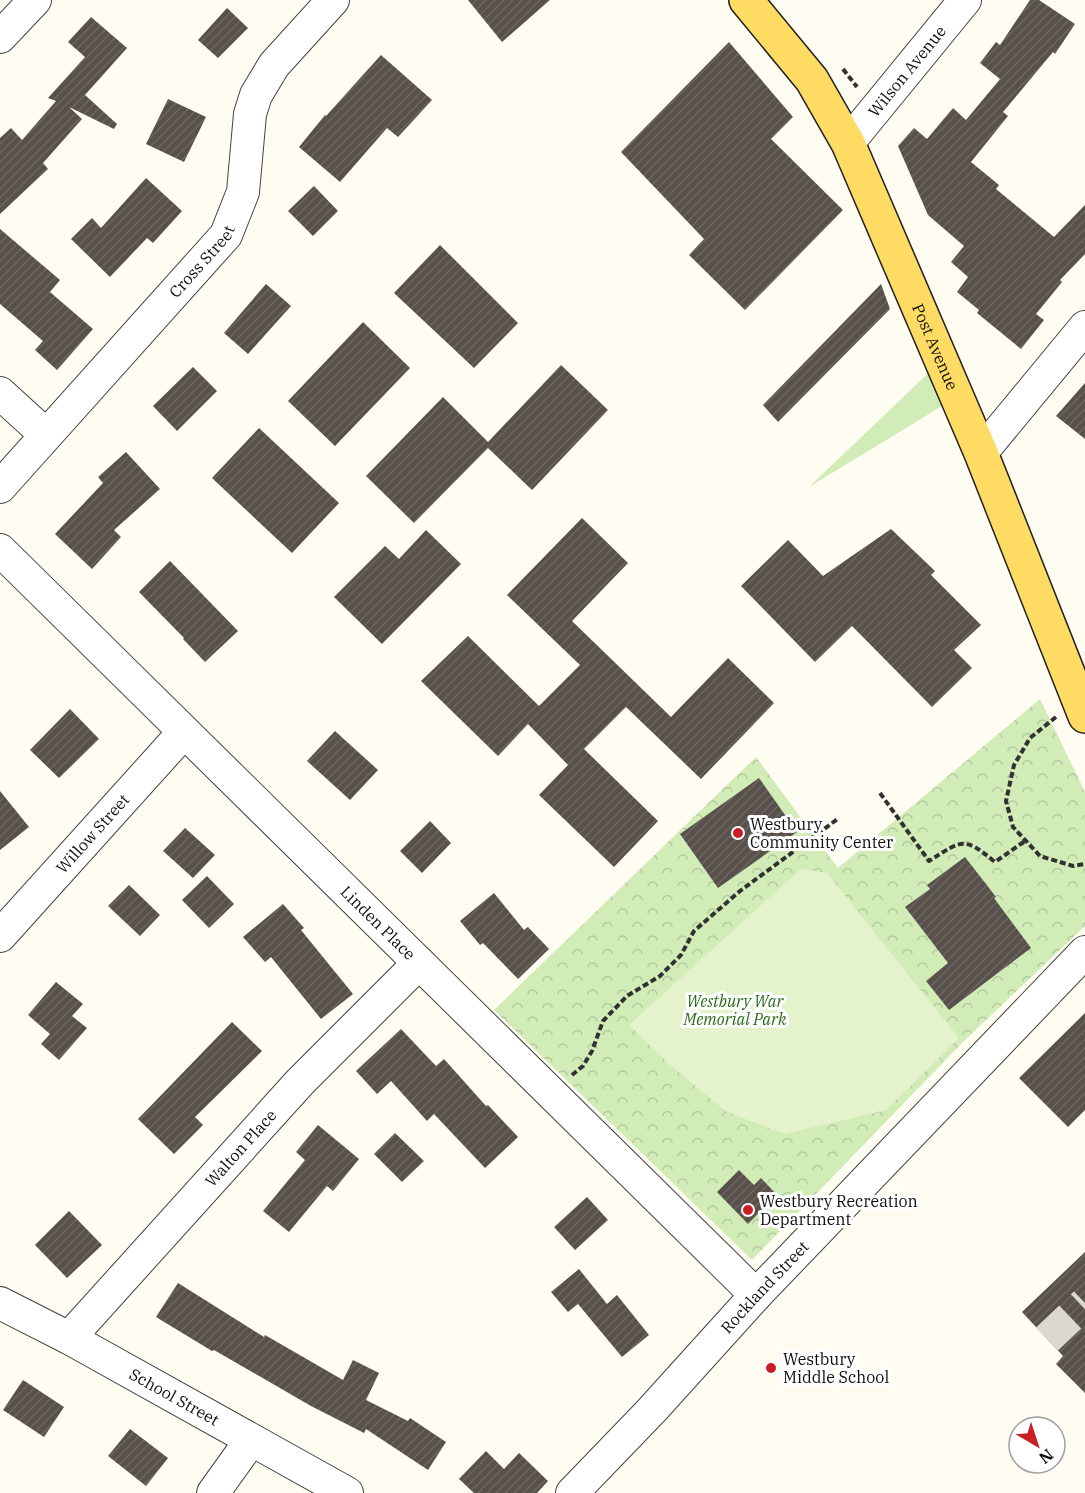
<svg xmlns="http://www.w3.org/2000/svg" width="1085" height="1493" font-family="'IBM Plex Serif',serif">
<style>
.grass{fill:#d2ecb8}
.park{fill:url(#park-crowns)}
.pitch{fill:#e4f3cb}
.building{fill:url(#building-hatch)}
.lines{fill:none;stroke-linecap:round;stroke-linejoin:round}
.minor-tunnel{stroke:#dbd8cf;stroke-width:32;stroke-dasharray:32 16;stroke-linecap:butt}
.minor-casing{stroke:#424242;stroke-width:34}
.major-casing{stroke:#202020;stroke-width:36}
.path{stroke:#313131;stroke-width:4;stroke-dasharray:6 3;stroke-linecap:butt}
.minor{stroke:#fff;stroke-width:32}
.major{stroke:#fedb62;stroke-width:33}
.poi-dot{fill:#c71f25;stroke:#fff;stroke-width:2}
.labels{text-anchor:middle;stroke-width:6;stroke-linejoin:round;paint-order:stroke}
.street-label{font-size:16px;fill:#0f0f0f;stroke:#fff}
.poi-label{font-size:16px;fill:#0f0f0f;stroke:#fff;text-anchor:start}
.park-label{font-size:16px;font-style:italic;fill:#2b6b1b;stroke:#fff}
</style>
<defs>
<pattern id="park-crowns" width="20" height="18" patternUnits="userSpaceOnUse" patternTransform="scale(1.5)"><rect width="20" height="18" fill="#d2ecb8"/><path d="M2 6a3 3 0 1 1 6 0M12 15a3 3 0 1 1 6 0" fill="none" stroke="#b3c99d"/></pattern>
<pattern id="building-hatch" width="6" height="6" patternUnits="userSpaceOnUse" patternTransform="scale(1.5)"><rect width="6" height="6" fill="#58504b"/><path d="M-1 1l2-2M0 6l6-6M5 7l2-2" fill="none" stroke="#6b6561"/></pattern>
</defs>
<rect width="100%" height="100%" fill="#fffcf1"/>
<!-- grass -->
<path class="grass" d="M942,360L957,397L809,487Z"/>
<!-- park -->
<path class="park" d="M1040,699L1085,792V926L964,1041L752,1260L494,1010L756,757L838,868Z"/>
<!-- pitch -->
<path class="pitch" d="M801,869L827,873L959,1038L886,1110L785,1134L727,1112L668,1063L629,1025Z"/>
<!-- building -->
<path class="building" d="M468,0H550L502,42Z
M1030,0H1039L1075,24L1055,54L1053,52L1003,112L1008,116L971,162L999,185L996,189L1054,237L1085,205V254L1060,280L1062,282L1036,314L1044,320L1021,349L977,313L979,310L957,292L968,277L951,262L964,246L928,215L898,146L914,128L927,139L953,108L966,120L1000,79L980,63L996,42L1000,45Z
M227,8L248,28L218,58L198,40Z
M91,17L127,48L85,95L117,124L114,129L69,107L82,119L43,163L48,169L0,214V138L11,128L22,140L56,101L48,98L85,57L68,42Z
M729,42L793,117L771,139L843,210L745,310L689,255L704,239L621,152Z
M381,55L432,100L398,137L387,128L340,182L299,147L325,115L326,116Z
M168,99L206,117L184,162L146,144Z
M146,178L182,211L153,243L147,238L110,277L71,239L92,218L101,228Z
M314,186L338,211L313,236L288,211Z
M0,229L60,280L50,292L93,329L57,370L35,350L43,341L0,304Z
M440,245L518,323L474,368L394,293Z
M266,284L291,306L248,354L224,333Z
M881,284L890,309L778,422L763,405Z
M363,322L410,368L335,446L288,401Z
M561,365L608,410L532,490L488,448L414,523L366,476L443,397L488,442Z
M193,367L217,391L177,431L153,406Z
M1085,383V439L1056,416Z
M259,428L339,503L292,553L212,478Z
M126,452L160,489L114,530L121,537L92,569L55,534L103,483L98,477Z
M582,518L628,563L572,621L671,717L728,658L774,703L701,779L626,707L584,749L658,821L614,867L539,795L568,765L528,724L498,756L421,681L468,636L539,706L580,665L507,595Z
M891,529L935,571L931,575L981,625L954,650L972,668L932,707L852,626L815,662L741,586L788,540L823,576Z
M426,530L461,564L382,644L334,597L385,546L399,559Z
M170,561L238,631L205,662L183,639L184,638L139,592Z
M70,709L99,739L59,778L30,750Z
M335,731L378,770L350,800L307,761Z
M759,778L797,832L718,888L680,834Z
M0,791L29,827L0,850Z
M430,821L451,843L422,873L400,851Z
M185,828L215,855L193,878L163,851Z
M965,857L996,897L994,898L1031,948L949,1010L926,981L948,963L905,907L930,889L927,885Z
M207,876L234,904L209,928L182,900Z
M129,885L160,915L140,936L108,906Z
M494,893L524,930L528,927L549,949L518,979L483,943L480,945L460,921Z
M283,904L304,928L301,930L353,994L321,1019L271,957L265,962L243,937Z
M56,982L83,1004L72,1016L87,1028L59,1060L41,1044L50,1034L28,1015Z
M1085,1013V1110L1068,1127L1019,1078Z
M232,1022L262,1051L195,1117L203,1125L174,1154L138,1119Z
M401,1029L436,1066L444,1059L486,1106L488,1105L518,1137L485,1168L434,1114L427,1121L391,1081L377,1094L356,1071Z
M318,1125L359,1159L333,1191L327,1186L289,1232L263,1211L305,1160L296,1152Z
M395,1133L424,1161L402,1182L374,1154Z
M739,1170L754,1185L761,1178L777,1195L748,1224L717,1192Z
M587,1197L608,1220L575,1250L554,1227Z
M69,1211L102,1245L67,1278L35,1245Z
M1085,1252V1393L1056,1364L1063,1356L1022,1312Z
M579,1269L607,1304L617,1295L649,1335L622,1357L578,1304L568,1312L551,1292Z
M178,1283L264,1337L265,1335L343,1380L353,1360L379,1373L366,1400L408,1421L410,1418L446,1442L428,1470L366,1429L364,1433L311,1406L214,1350L212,1351L156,1317Z
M23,1380L64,1407L44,1437L3,1410Z
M130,1429L168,1458L146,1486L108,1456Z
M486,1451L504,1469L519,1453L548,1481L537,1493H474L459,1479Z"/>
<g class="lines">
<!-- minor-tunnel -->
<path class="minor-tunnel" d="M1047,1339L1085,1303"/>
<!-- minor casing -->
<g class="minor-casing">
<g id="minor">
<path d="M0,37L35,0"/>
<path id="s1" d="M848,143L965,0"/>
<path d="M0,393L46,435"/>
<path d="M981,453L1085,327"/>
<path id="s2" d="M0,487L226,235L243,192L250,114L256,95L274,65L333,0"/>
<path id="s3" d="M0,550L756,1295"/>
<path id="s4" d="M0,936L184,732"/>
<path id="s5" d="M0,1303L69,1338L347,1493"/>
<path id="s6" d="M69,1338L300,1082L419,963"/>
<path d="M213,1493L251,1440"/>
<path id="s7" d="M572,1493L652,1410L756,1295L1085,952"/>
</g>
</g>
<!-- major casing -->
<g class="major-casing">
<g id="major">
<path id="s8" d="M746,0L812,80L848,143L981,453L1085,716"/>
</g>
</g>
<!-- path -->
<path class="path" d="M843,69L857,87
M1056,717L1030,738L1014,765L1006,801L1013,827L1040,856L1073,866L1085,864
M880,793L929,861C962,840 964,836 995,862L1025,841
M572,1075L583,1066L592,1051L603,1021L627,996L660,976L681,955L694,931L740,891L839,818"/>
<!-- minor -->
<use href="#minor" class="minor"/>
<!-- major -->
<use href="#major" class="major"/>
</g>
<!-- markers -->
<g class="poi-dot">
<circle cx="738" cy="833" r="6"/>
<circle cx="748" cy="1210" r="6"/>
<circle cx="771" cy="1368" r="6"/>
</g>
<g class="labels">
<!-- street labels -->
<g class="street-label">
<text dy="6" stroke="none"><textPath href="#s1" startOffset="93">Wilson Avenue</textPath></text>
<text dy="6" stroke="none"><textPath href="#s2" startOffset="303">Cross Street</textPath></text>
<text dy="6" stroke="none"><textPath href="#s8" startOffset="398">Post Avenue</textPath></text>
<text dy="6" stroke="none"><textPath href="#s4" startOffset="138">Willow Street</textPath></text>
<text dy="6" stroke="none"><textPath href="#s3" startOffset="531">Linden Place</textPath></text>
<text dy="6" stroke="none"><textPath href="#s6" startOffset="256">Walton Place</textPath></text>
<text dy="6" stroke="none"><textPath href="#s7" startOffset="282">Rockland Street</textPath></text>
<text dy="6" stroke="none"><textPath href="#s5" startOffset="198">School Street</textPath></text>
</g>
<!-- poi labels -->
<g class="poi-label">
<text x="750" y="830">Westbury<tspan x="750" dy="18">Community Center</tspan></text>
<text x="760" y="1207">Westbury Recreation<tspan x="760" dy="18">Department</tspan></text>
<text x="783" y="1365">Westbury<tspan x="783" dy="18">Middle School</tspan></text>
</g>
<!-- park labels -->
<g class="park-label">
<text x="735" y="1007">Westbury War<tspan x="735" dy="18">Memorial Park</tspan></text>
</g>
</g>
<!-- north arrow -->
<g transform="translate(1037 1445) rotate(141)"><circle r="28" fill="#ffffff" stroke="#9f9f9f" stroke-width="1.5"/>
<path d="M0-4.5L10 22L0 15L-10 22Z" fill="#c71f25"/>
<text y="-9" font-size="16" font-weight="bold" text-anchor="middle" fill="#0f0f0f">N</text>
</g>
</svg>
